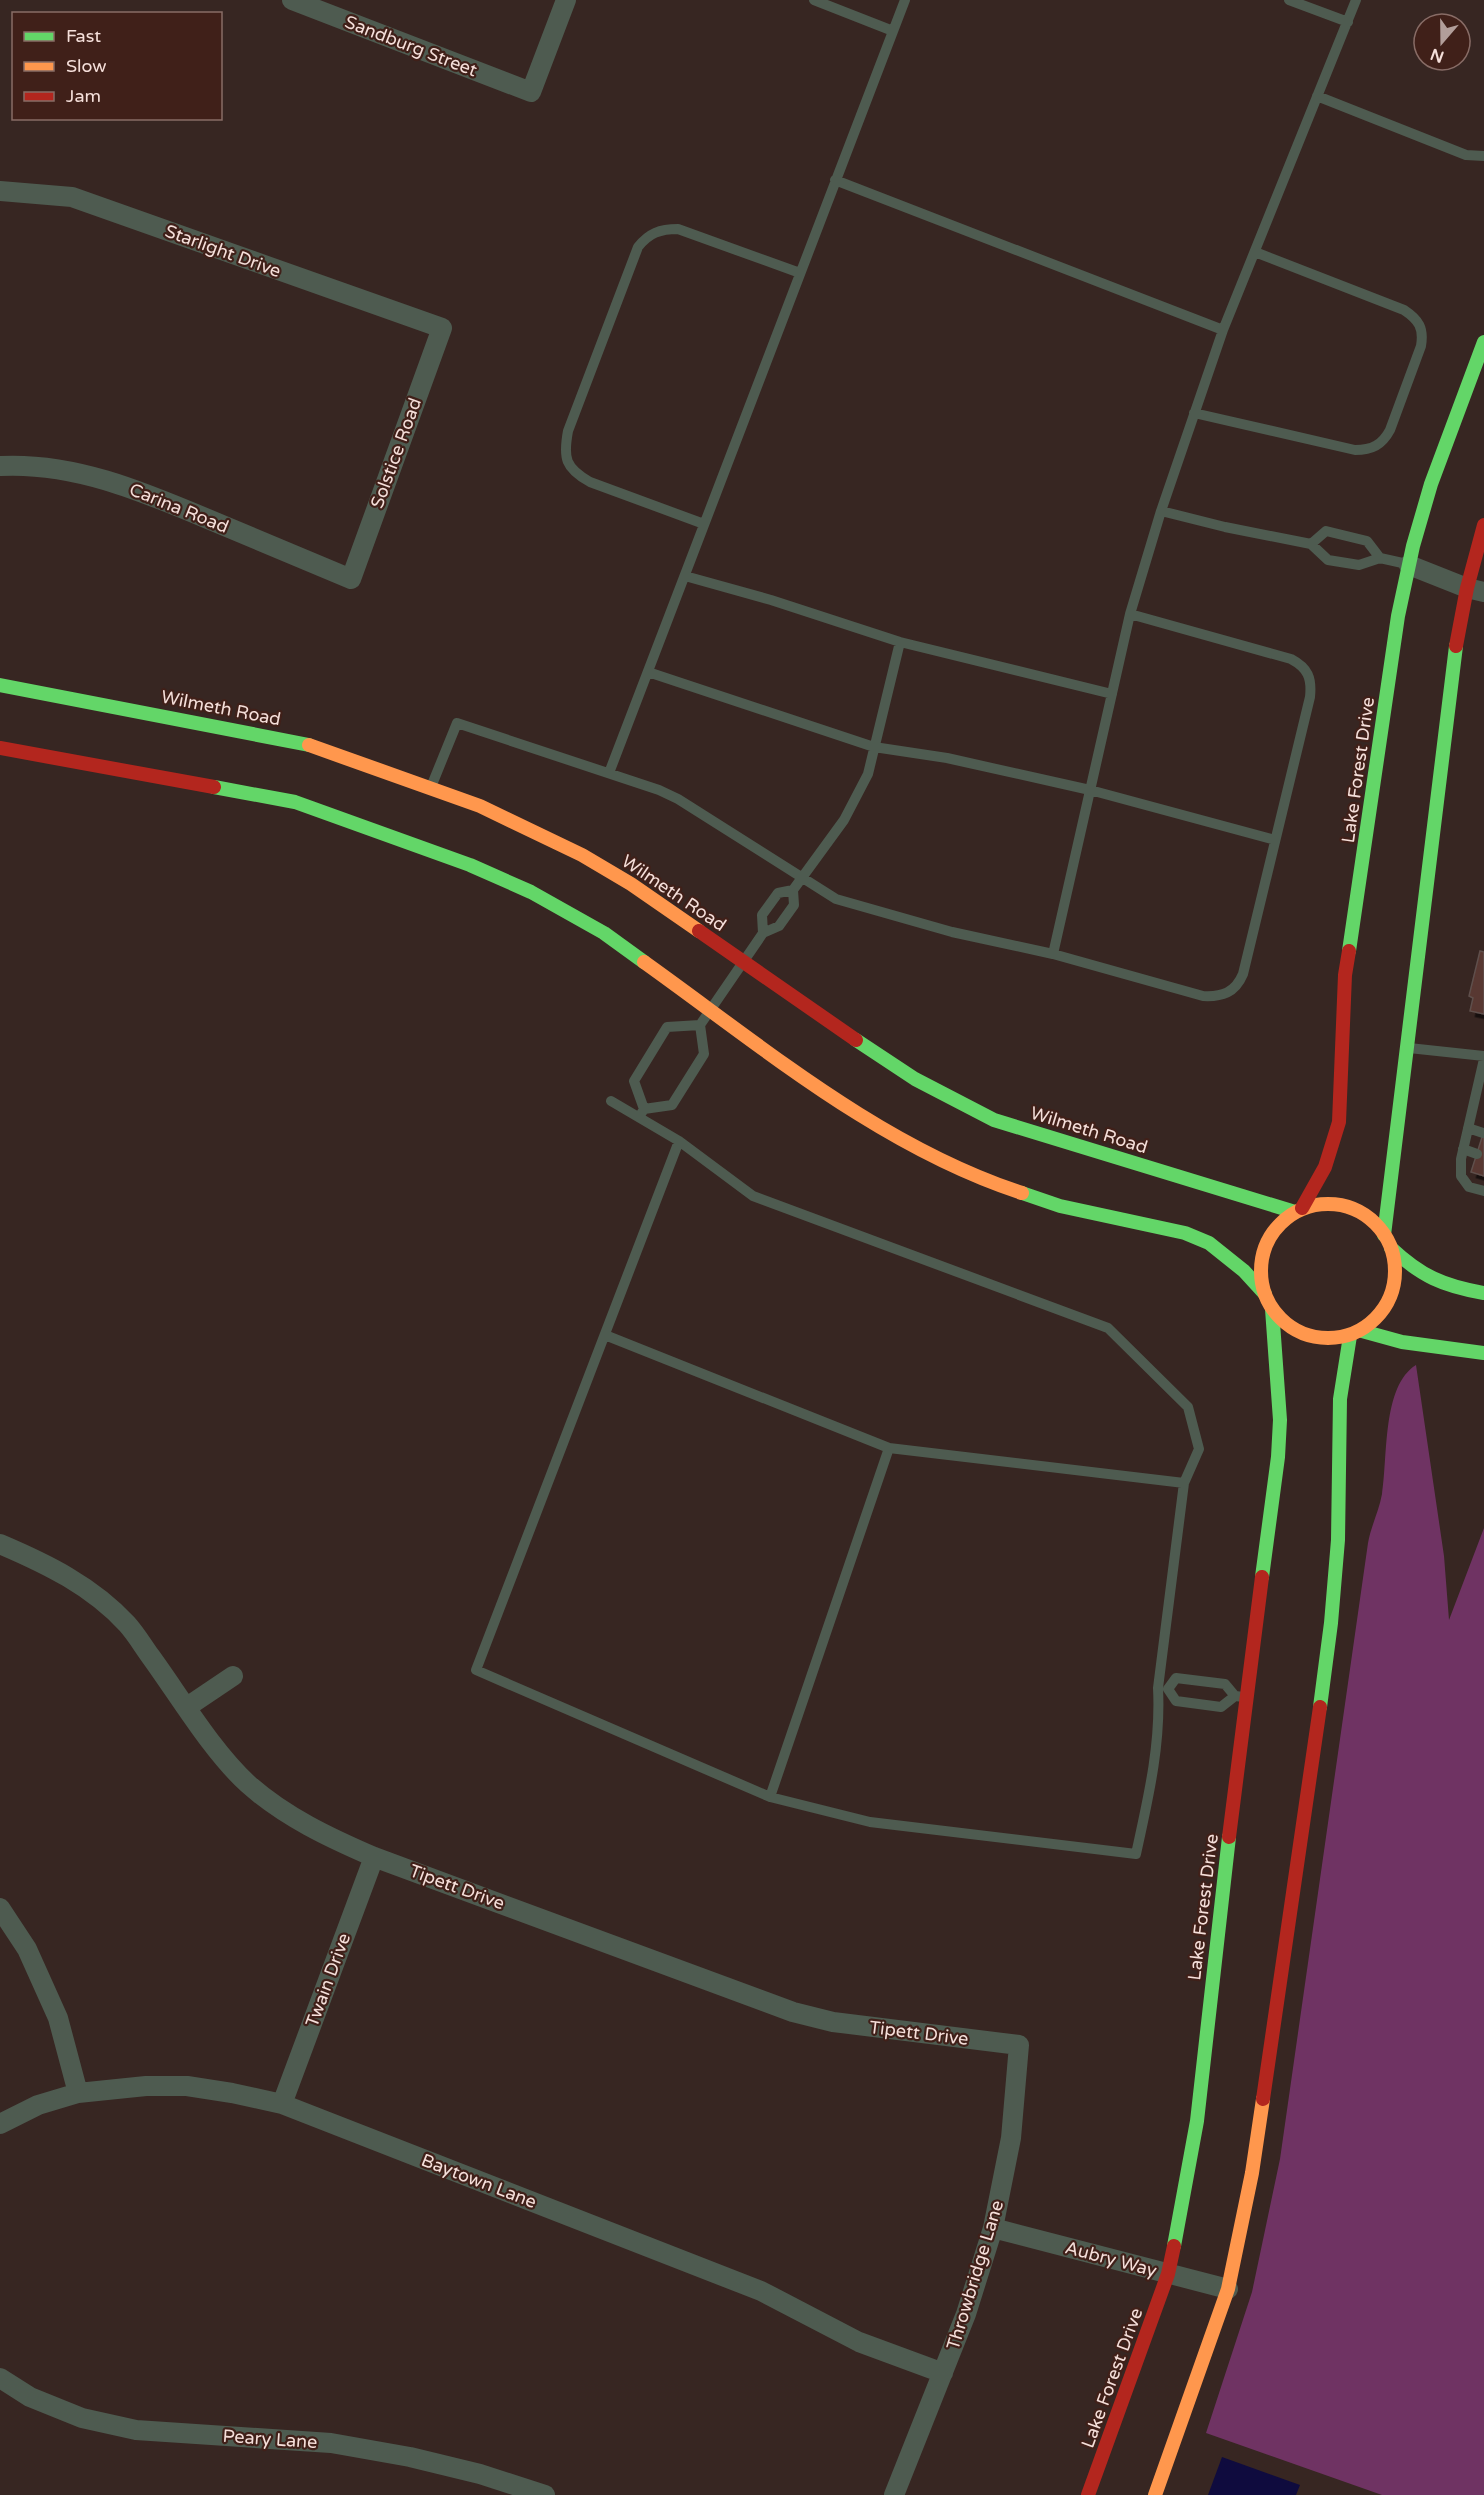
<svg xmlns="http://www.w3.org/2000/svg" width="1484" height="2495" font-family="'Varela Round',sans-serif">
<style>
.green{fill:#6f3363}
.water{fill:#0f0b3e}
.building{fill:#593830;stroke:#5f4f4c;stroke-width:1.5;filter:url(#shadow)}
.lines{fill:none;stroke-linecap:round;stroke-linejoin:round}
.lane{stroke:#4e5b50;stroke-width:10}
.street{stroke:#4e5b50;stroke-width:20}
.fast{stroke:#63d668;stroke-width:14}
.slow{stroke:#ff974d;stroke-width:14}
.jam{stroke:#b3261e;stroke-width:14}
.labels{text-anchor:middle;stroke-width:4.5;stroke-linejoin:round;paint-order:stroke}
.street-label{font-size:18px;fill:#f5dfda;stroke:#402019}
</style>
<defs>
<filter id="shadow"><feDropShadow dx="5.5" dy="5.5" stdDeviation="0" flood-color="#0009"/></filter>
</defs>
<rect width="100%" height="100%" fill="#372622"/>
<!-- green -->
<path class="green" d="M1416,1365L1444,1556L1449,1620L1484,1528V2495H1382L1206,2433L1252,2292L1280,2159L1368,1543C1371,1526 1379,1511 1382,1494C1388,1457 1382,1386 1416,1365Z"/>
<!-- water -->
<path class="water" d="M1222,2457L1300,2485L1296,2495H1208Z"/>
<!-- building -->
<path class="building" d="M1480,951L1484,952V1014L1470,1011L1473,998L1469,996Z
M1484,1131V1176L1471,1172Z"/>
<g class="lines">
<!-- lane -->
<path class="lane" d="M814,0L893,31
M1289,0L1348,22
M1317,96L1466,155L1484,156
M835,180L1223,330
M1194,413L1355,450C1372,450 1382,445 1390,430L1421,346C1424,328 1419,320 1404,310L1255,252
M1161,511L1225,527L1311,544L1328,560L1359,565L1380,558L1407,564
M704,524L590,482C565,468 563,458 568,431L638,247C649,233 660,229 678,229L800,273
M1311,544L1326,531L1367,541L1380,558
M685,576L771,600L900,642L1112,694
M648,672L874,747L947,758L1090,790L1275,840
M609,773L905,0
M431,787L457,723L659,790L678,799L836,899L952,932L1053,954L1203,996C1222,997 1235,993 1243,974L1310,697C1312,678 1308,668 1291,659L1130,614
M763,933L762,915L778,893L793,890
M1053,954L1130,614L1161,511L1223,330L1356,0
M1409,1048L1484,1056
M1484,1059L1461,1159V1176L1469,1187L1484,1191
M611,1101L679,1141L753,1196L1108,1328L1188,1407L1199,1449L1184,1483L1158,1688C1161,1745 1148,1799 1136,1854L870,1822L770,1797L476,1670L679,1141
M644,1109L672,1105L704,1054L700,1025L763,933L779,926L794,905L793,890L844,820L868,774L900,642
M641,1114L644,1109L634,1081L667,1027L700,1025
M1468,1128L1483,1133
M1463,1149L1477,1154
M605,1335L889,1448L1184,1483
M1168,1689L1176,1701L1221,1707L1235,1696L1244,1697
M1168,1689L1176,1678L1225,1684L1235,1696
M770,1797L889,1448"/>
<!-- street -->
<path class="street" d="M292,0L531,92L566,0
M0,191L72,197L442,328L351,579C305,560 260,541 215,522C146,493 76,462 0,466
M1409,565L1467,588L1484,592
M0,1544C47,1564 92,1586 127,1624C136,1634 143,1646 151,1657C180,1697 212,1751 248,1784C285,1817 330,1838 374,1857L793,2012L833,2022L1019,2045L1011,2138L993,2228L966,2314L894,2495
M187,1707L233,1676
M0,1908L27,1949L58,2018L78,2093
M282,2104L374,1857
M0,2124L38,2105L78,2093L146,2086H187L232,2093L282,2104L761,2291L859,2342L943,2373
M993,2228L1228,2289
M0,2378L30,2397L82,2418L136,2430L331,2443L410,2457L480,2474L545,2495"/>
<!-- fast -->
<path class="fast" d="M0,685L309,745
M214,787L295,802L470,865L531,892L604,933L644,962
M1349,951L1398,616L1413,546L1431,484L1484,342
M856,1040L915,1079L994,1120L1295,1212
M1022,1193L1060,1206L1185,1233L1209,1243L1244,1271L1265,1294
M1384,1235L1456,646
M1391,1248C1421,1276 1443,1286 1484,1293
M1362,1331L1402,1342L1484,1353
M1262,1577L1278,1457L1280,1420L1272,1309
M1320,1707L1331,1623L1338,1540L1340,1399L1350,1336
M1174,2246L1197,2121L1229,1837"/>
<!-- slow -->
<path class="slow" d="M309,745L480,806L582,855L631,884L699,931
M644,962C763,1047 881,1147 1022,1193
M1261 1271a67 67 0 1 1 134 0a67 67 0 1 1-134 0Z
M1155,2495L1228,2289L1252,2173L1263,2099"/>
<!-- jam -->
<path class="jam" d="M1456,646L1467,588L1484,525
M0,748L214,787
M699,931L856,1040
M1302,1208L1325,1167L1339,1122L1345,975L1349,951
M1229,1837L1262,1577
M1263,2099L1320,1707
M1088,2495L1168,2274L1174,2246"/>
</g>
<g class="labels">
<!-- street labels -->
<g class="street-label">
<text transform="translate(411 46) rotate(21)" y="6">Sandburg Street</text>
<text transform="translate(223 251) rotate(20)" y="6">Starlight Drive</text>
<text transform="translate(396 453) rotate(-70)" y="6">Solstice Road</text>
<text transform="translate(179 508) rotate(22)" y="6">Carina Road</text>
<text transform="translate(221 708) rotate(11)" y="6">Wilmeth Road</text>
<text transform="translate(1358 770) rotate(-82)" y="6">Lake Forest Drive</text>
<text transform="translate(674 893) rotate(34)" y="6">Wilmeth Road</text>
<text transform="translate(1089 1130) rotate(17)" y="6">Wilmeth Road</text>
<text transform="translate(457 1887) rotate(20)" y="6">Tipett Drive</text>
<text transform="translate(1203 1907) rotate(-83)" y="6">Lake Forest Drive</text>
<text transform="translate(328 1980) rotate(-70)" y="6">Twain Drive</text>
<text transform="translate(919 2033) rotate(7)" y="6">Tipett Drive</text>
<text transform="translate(479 2181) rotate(21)" y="6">Baytown Lane</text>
<text transform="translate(1111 2259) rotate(15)" y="6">Aubry Way</text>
<text transform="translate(975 2275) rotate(-73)" y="6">Throwbridge Lane</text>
<text transform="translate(1112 2378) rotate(-70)" y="6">Lake Forest Drive</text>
<text transform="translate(270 2439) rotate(4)" y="6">Peary Lane</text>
</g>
</g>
<!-- legend -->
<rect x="12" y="12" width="210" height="108" fill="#402019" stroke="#886c66" stroke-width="1.5"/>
<rect x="24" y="32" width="30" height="9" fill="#63d668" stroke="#886c66" stroke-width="1.5"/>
<text x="66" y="42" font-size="18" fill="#f5dfda">Fast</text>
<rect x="24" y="62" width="30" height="9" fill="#ff974d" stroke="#886c66" stroke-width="1.5"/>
<text x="66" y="72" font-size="18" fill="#f5dfda">Slow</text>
<rect x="24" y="92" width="30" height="9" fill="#b3261e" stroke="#886c66" stroke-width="1.5"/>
<text x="66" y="102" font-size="18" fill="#f5dfda">Jam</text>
<!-- north arrow -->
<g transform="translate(1442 42) rotate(200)"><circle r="28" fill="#402019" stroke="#886c66" stroke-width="1.5"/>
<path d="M0-4.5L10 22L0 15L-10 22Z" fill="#b29e9a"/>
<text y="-9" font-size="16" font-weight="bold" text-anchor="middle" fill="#f5dfda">N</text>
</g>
</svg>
